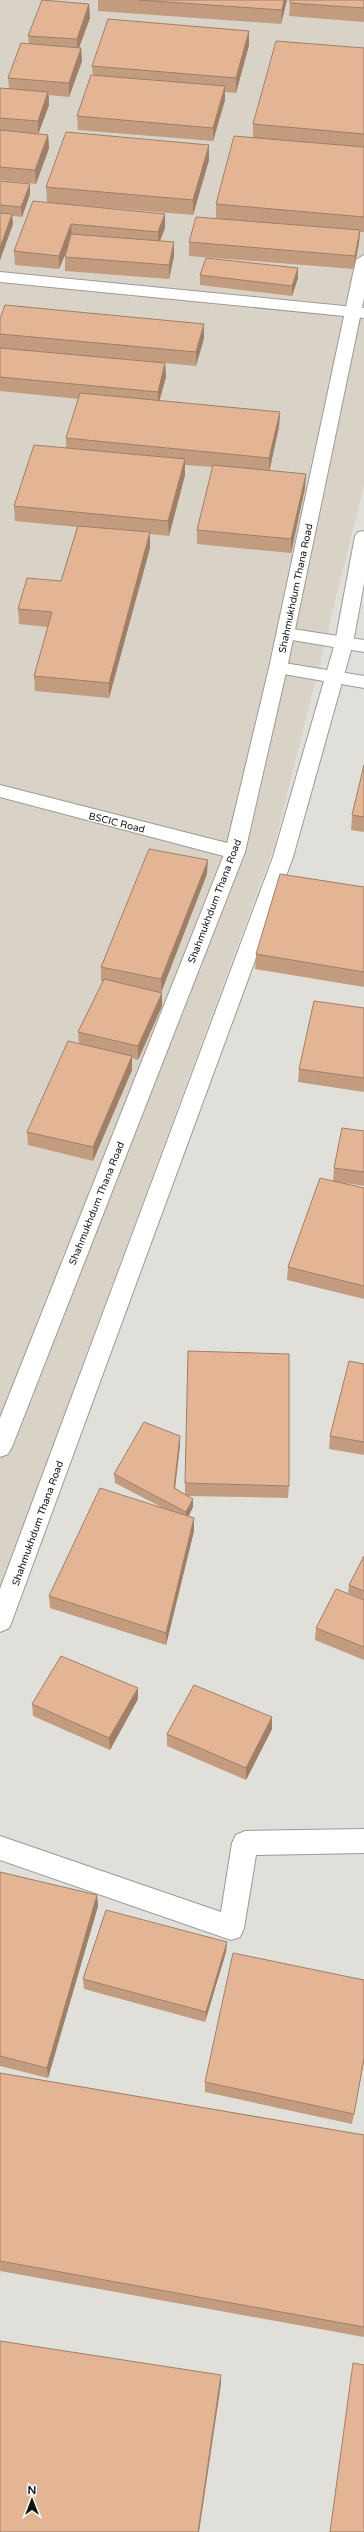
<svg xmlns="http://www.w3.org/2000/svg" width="364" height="2532" font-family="'Varela Round',sans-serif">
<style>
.built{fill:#d9d3c7}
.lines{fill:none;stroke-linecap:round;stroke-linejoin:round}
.street-casing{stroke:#9d9a96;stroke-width:2}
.secondary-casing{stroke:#9d9a96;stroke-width:2}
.street{fill:#fff;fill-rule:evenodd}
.secondary{fill:#fff;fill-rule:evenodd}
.wall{fill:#c39c7f}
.shaded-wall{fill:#9f7f68}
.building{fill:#e3b594;stroke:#9f7f68}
.labels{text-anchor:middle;stroke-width:3;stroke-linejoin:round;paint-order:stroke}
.street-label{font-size:10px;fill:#131311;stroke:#fff}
</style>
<rect width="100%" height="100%" fill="#e1dfd9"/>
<!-- built -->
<path class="built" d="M0,0H364V485L274,847L0,1588Z"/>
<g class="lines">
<!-- street casing -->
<g class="street-casing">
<path id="street" d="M0,272L364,308V318L0,282Z
M286,628L364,640V652L280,638L277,634L280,630Z
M278,662L364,676V688L272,672L269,668L272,664Z
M0,785L235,845L242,847L245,852L242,857L235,859L0,797Z
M364,1829V1853L256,1855L244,1928L240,1937L231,1940L0,1860V1836L221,1912L232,1843L236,1835L245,1831Z"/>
</g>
<!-- secondary casing -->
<g class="secondary-casing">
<path id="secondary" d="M364,255V298L287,668L245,852L12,1447L8,1454L0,1457V1418L225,852L269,668L356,260Z
M364,531V583L353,643L293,857L12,1621L9,1628L0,1632V1589L273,857L335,643L355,536L358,532Z"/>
</g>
<!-- street -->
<use href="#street" class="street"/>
<!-- secondary -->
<use href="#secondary" class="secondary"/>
</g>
<!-- wall -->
<path class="wall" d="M98,0H287L281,24L98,11Z
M364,0V22L289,16L290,3Z
M89,4L90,18L79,48H81L82,61L69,97L49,95V105L38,134L48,135L49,148L36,184L0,180V88H9L8,78L29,44L28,36Z
M249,45L236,93L225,92V100L213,141L78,130L77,116L93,75L92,66Z
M364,48V232H360L359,243L354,269L189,256V242L216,218V204L253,138V124Z
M209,160L193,215L62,204L165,214V228L160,241L174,256L169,279L65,271V257L67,250L59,269L15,265L14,251L47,202L46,187Z
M0,181L30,184V194L22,217L12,216L13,224L0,260Z
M200,275L298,278L292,296L200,285Z
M0,319L204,338L196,366L165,363L166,377L159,401L280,412L279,427L269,470L305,488L291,553L197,544V530L213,467L185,465V475L169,536L150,534V548L109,698L35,691L34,676L48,627L19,624L18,609L61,581L77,527L15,521L14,506L66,448V438L78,399L0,391Z
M364,765V832L351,830L352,815Z
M207,874L161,992L162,993V1006L138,1060L132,1058V1070L93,1161L28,1145L27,1132L79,1044L78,1032L103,981H101V967Z
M364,887V987L255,969L256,954Z
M364,1008V1092L298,1082L299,1069Z
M364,1131V1186L338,1182L364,1188V1299L287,1280L288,1267L333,1181L334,1168Z
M364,1364V1455L329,1449L330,1436Z
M180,1445L175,1488L185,1494V1483L289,1486L288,1498L188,1496L193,1507L188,1517L194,1518V1531L166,1645L50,1608L49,1596L163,1508L115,1483L114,1474Z
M364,1556V1600L348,1593L349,1585Z
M364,1600V1660L315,1640L316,1628Z
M138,1699L110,1750L33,1716L32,1704Z
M272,1717V1729L246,1780L167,1746V1734Z
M0,1872L97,1895L98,1906L48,2078L0,2066Z
M227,1942L226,1952L205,2022L84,1989L83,1979Z
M364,2061L352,2124L205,2092V2082Z
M0,2073L364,2135V2337L0,2271Z"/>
<!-- shaded-wall -->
<path class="shaded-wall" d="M284,0H287L281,24L282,10Z
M89,4L90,18L77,53V39Z
M249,31V45L236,93V78Z
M81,48L82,61L69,97V83Z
M225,86V100L213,141V128Z
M48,92L49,105L38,135V121Z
M48,135L49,148L36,184L35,170Z
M209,145V160L193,215V200Z
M30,184V194L22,217L21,207Z
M12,214L13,224L0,260V248Z
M165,214V228L158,246V232Z
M71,224L72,238L59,269V256Z
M360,230L359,243L354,269L355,256Z
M174,242V256L169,279V265Z
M298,268V278L292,296V286Z
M204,324V338L196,366V352Z
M165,363L166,377L158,406V392Z
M280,412L279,427L269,473V458Z
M185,459V475L169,536L168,521Z
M306,474L305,488L291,553V539Z
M150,532V548L109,698V683Z
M208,860L207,874L161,993V979Z
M162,993V1006L138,1060V1046Z
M132,1056V1070L93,1161V1147Z
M180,1436V1445L174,1497V1488Z
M193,1499V1507L186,1521V1512Z
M194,1518V1531L166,1645V1633Z
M138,1688V1699L110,1750L109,1738Z
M272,1717V1729L246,1780V1768Z
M97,1895L98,1906L48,2078L47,2068Z
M227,1942L226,1952L205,2022L206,2012Z
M364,2058V2061L352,2124L354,2114Z
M221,2375V2384L199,2532H198Z"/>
<!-- building -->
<path class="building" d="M42,0L89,4L77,39L28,36Z
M139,0H284L282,10Z
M290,0H364V8L290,3Z
M108,19L249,31L236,78L92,66Z
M276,41L364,48V134L253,124Z
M21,43L81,48L69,83L8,78Z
M91,75L225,86L213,128L77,116Z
M0,88L48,92L38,121L0,118Z
M0,130L48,135L35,170L0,167Z
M66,132L209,145L193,200L46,187Z
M234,136L364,147V217L216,204Z
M0,181L30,184L21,207L0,205Z
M33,201L165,214L158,232L71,224L59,256L14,251Z
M0,213L12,214L0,248Z
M196,217L360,230L355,256L189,242Z
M71,234L174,242L169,265L65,257Z
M206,258L298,268L292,286L200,275Z
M5,305L204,324L196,352L0,334V319Z
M0,348L165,363L158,392L0,377Z
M80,393L280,412L269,458L66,438Z
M34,445L185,459L168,521L14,506Z
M213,465L306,474L291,539L197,530Z
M78,526L150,532L109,683L34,676L52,612L18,609L27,578L61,581Z
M364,765V817L352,815Z
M149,849L208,860L161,979L101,967Z
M280,874L364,887V972L256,954Z
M104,979L162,993L138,1046L78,1032Z
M314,1001L364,1008V1078L299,1069Z
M68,1041L132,1056L93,1147L27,1132Z
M342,1128L364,1131V1172L334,1168Z
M320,1178L364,1188V1286L288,1267Z
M188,1351L289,1354V1486L185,1483Z
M349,1361L364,1364V1442L330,1436Z
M144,1422L180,1436L174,1488L193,1499L186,1512L114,1474Z
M100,1488L194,1518L166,1633L49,1596Z
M364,1556V1591L349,1585Z
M336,1589L364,1600V1647L316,1628Z
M61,1656L138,1688L109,1738L32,1704Z
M194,1685L272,1717L246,1768L167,1734Z
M0,1872L97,1895L47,2068L0,2056Z
M106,1910L227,1942L206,2012L83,1979Z
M233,1953L364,1980V2058L354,2114L205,2082Z
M0,2073L364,2135V2327L0,2261Z
M0,2341L221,2375L198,2532H0Z
M353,2363L364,2365V2532H330Z"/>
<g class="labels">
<!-- street labels -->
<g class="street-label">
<text transform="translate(295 588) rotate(-78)" y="4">Shahmukhdum Thana Road</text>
<text transform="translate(117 822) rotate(14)" y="4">BSCIC Road</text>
<text transform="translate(214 901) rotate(-69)" y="4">Shahmukhdum Thana Road</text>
<text transform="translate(96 1203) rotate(-68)" y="4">Shahmukhdum Thana Road</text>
<text transform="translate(37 1523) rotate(-70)" y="4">Shahmukhdum Thana Road</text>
</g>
</g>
<!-- north arrow -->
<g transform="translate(32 2500)" stroke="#ffffff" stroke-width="3" paint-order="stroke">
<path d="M0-3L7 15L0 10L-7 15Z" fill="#131311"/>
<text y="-6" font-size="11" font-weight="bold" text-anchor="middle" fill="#131311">N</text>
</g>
</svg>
